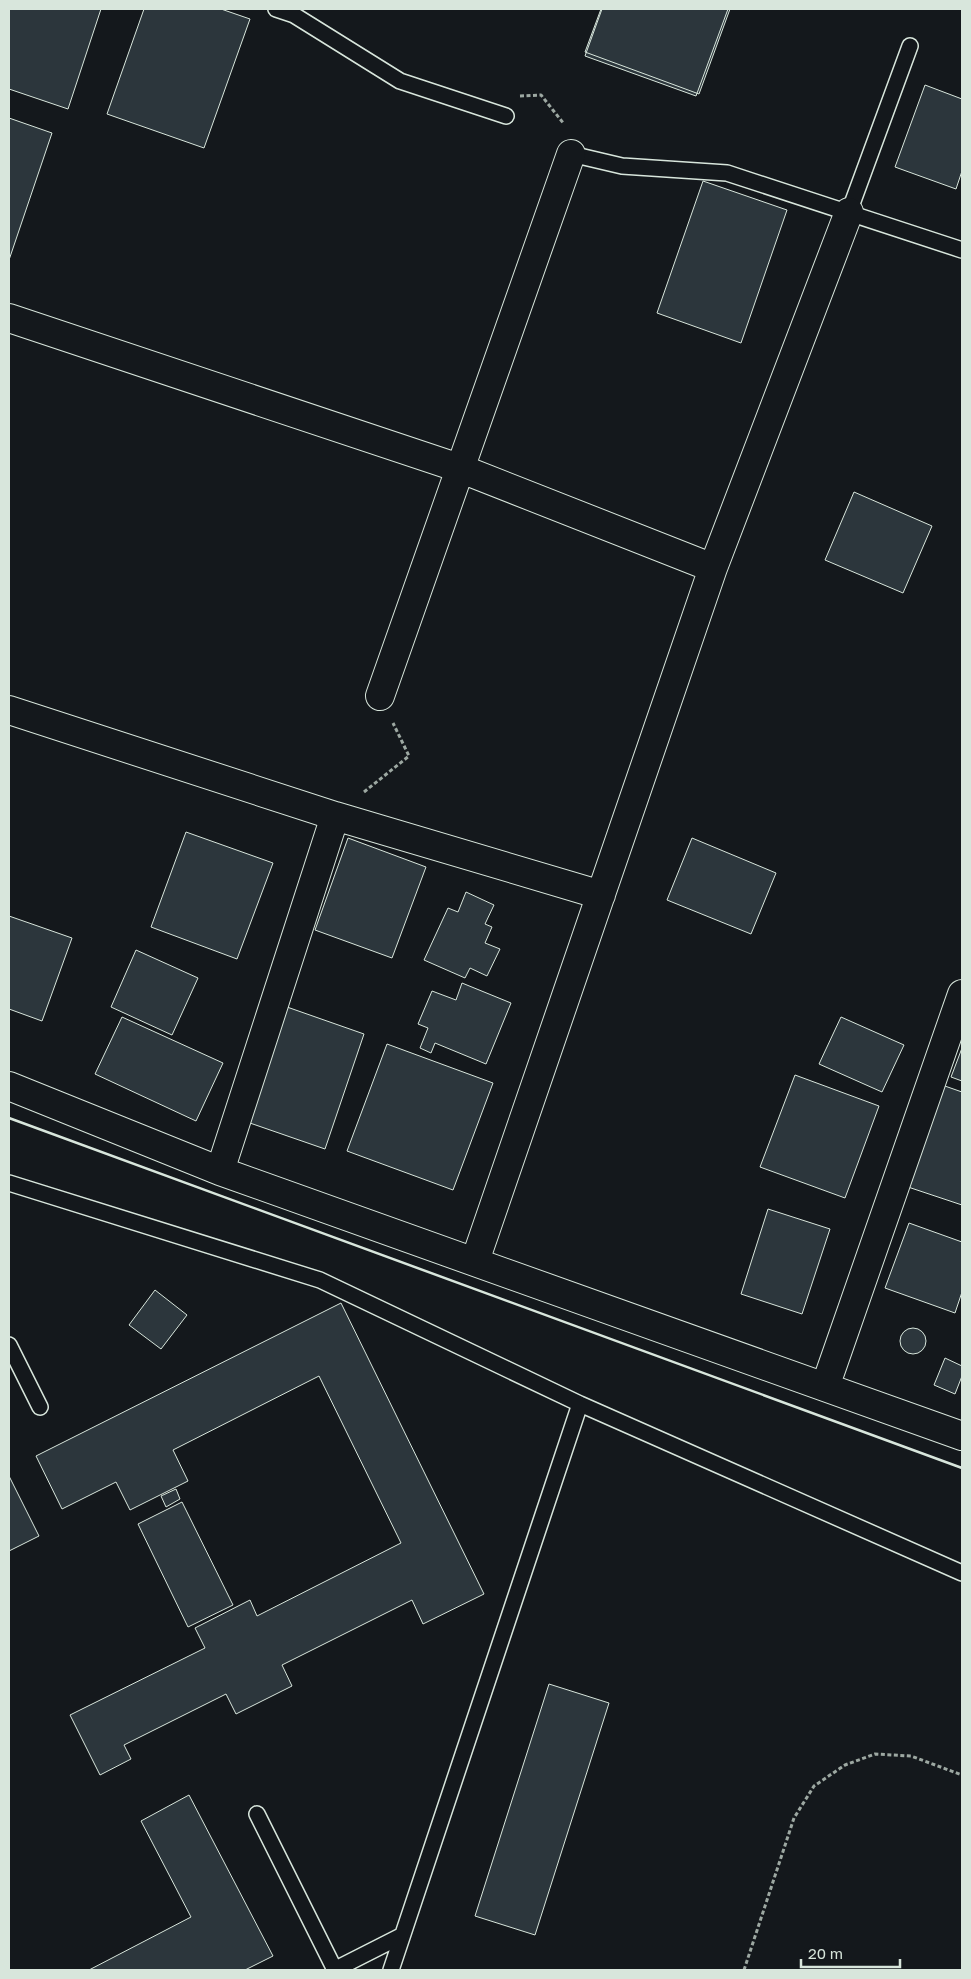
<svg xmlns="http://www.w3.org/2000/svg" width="971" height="1979" font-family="'Golos Text',sans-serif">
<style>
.building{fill:#2c363c;stroke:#d8e6dc}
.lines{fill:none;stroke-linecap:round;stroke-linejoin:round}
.lane-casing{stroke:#d8e6dc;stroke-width:18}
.street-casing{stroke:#d8e6dc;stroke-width:30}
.path{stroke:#9da8a2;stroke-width:3;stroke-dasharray:4 2.5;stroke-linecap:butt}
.lane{stroke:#14181c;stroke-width:15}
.street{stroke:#14181c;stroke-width:28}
.wall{stroke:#d8e6dc;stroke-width:2.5}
</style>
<rect width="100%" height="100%" fill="#14181c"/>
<!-- building -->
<path class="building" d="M9,9H101L68,109L9,89Z
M144,9H221L250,19L204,148L107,114Z
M601,9H730L699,94L585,52Z
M602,9H728L696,96L585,56Z
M925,85L962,99V171L956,189L895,167Z
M9,118L52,133L9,260Z
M703,181L787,210L741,343L657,313Z
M854,492L932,526L903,593L825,560Z
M186,832L273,863L237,959L151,927Z
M348,838L426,867L392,958L315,930Z
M692,838L776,873L751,934L667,900Z
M466,892L494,905L485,924L492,927L485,943L500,949L487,976L470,968L465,978L424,960L448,908L458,912Z
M9,916L72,938L42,1021L9,1009Z
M136,950L198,978L172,1035L111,1007Z
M462,983L511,1003L486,1064L435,1043L431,1053L420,1048L428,1028L418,1024L432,991L456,1000Z
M287,1007L364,1034L325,1149L247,1122Z
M122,1017L223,1063L196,1121L95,1074Z
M841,1017L904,1045L882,1092L819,1064Z
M387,1044L493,1083L453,1190L347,1151Z
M962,1048V1081L951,1077Z
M795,1075L879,1106L845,1198L760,1167Z
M942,1085L962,1092V1205L908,1187Z
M768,1209L830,1229L802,1314L741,1294Z
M909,1223L962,1242V1292L955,1313L885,1288Z
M155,1290L187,1315L161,1349L129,1325Z
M341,1303L484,1594L423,1624L412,1600L282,1665L292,1686L236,1714L226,1694L124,1745L131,1759L100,1775L70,1715L205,1648L195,1628L250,1600L257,1616L401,1543L319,1376L173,1450L188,1481L130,1510L116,1482L62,1509L36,1456Z
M900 1341a13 13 0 1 1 26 0a13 13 0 1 1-26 0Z
M945,1358L962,1366V1376L955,1394L934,1385Z
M9,1476L39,1536L9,1551Z
M176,1489L180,1499L166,1507L161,1496Z
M182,1502L233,1605L188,1627L138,1524Z
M549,1684L609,1703L535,1935L475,1916Z
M189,1795L273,1956L245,1970H89L191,1917L141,1821Z"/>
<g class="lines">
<!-- lane casing -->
<g class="lane-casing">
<path id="lane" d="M276,9L294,15L400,81L506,116
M571,154L622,166L727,173L962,250
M849,212L910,46
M9,1183L320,1280L580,1404L962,1573
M9,1345L40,1407
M257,1814L335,1970
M334,1970L401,1936
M391,1970L580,1404"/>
</g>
<!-- street casing -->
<g class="street-casing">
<path id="street" d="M9,318L459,468L713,568
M380,696L571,154
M9,710L335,816L601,895
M9,1086L220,1171L962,1436
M220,1171L335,816
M475,1261L713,568L849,212
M825,1387L962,994"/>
</g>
<!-- path -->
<path class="path" d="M520,96L541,95L564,124
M364,792L409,756L393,723
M744,1970L794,1818L814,1786L845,1765L875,1754L911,1756L962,1775"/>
<!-- lane -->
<use href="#lane" class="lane"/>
<!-- street -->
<use href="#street" class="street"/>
<!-- wall -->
<path class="wall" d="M9,1118L962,1468"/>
</g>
<!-- border -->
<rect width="971" height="1979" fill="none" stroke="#d8e6dc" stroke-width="20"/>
<!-- scale -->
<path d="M801 1959v8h99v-8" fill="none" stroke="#d8e6dc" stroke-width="2.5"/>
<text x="808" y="1959" font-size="15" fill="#d8e6dc" stroke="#14181c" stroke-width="4" paint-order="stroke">20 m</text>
</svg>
